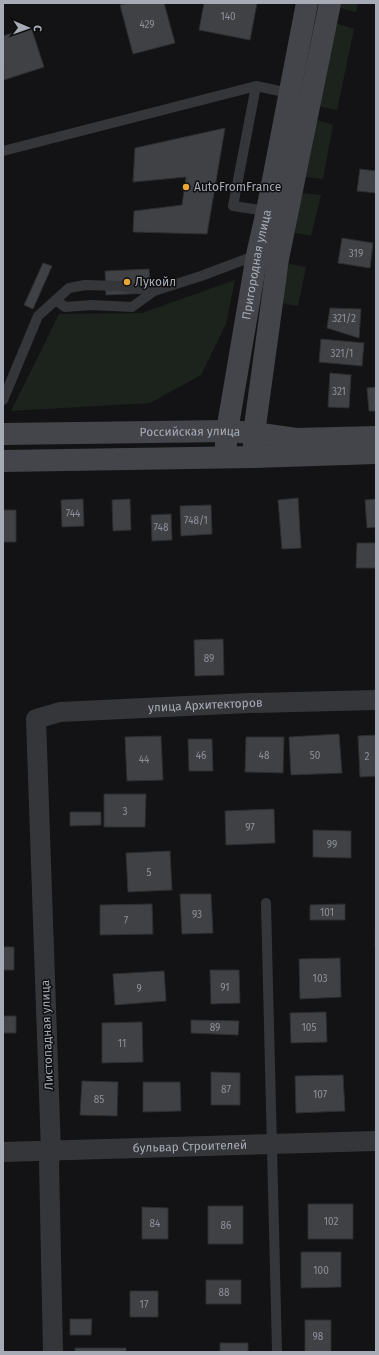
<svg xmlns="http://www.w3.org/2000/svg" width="379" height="1355" font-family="'Fira Sans',sans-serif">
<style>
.green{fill:#1c231c}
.building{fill:#404145;stroke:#2d2e31}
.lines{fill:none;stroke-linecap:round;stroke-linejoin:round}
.lane{stroke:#35363a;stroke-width:10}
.street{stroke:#35363a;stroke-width:20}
.secondary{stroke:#43454a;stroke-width:22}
.poi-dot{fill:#eaa736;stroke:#0e0e10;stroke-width:1.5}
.labels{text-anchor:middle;stroke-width:3;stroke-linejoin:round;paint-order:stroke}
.number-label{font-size:10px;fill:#8c9099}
.poi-label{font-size:12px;fill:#a6abb5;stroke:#0e0e10;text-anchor:start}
.street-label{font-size:12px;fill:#a6abb5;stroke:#0e0e10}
</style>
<rect width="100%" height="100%" fill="#131315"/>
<!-- green -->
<path class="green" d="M342,3H358L356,12L340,8Z
M335,23L354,29L337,110L318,106Z
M317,120L333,125L323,179L306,177Z
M302,193L321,195L311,236L292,232Z
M289,264L306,267L298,306L281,303Z
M235,280L226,324L201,375L150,403L11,411L59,314L142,313Z"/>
<!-- building -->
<path class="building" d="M129,3H164L175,43L133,54L120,5Z
M204,3H257L250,40L199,30Z
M31,27L44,67L4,80L3,36Z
M225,128L207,234L133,232L134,211L182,205L186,177L133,182L135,148Z
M360,169L376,171V193L357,191Z
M342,238L373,243L370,268L338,263Z
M43,263L52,266L33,309L24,305Z
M149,269L150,293L106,295L105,271Z
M330,308L361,309L359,338L327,328Z
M321,339L364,343L362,366L319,362Z
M330,373L351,375L349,408L328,407Z
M376,387V411H369L367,388Z
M298,498L301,548L282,549L278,500Z
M83,499L84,526L62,527L61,500Z
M130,499L131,530L113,531L112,500Z
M376,499V527L367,528L365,500Z
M211,505L212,534L181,536L180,506Z
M3,510H16V542H3Z
M171,514L172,540L152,541L151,515Z
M357,543H376V568H356Z
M223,639L224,675L195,676L194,640Z
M339,734L342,773L291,775L289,737Z
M376,735V776L360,777L358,736Z
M161,736L163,780L127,781L125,737Z
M246,737H284L283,773L245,772Z
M188,739H212L213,771H189Z
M104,794H146L145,827H104Z
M274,809L275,843L226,845L225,811Z
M70,812H101V825L70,826Z
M313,830L351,831V858L313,857Z
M170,851L172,890L128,892L126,853Z
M180,894H211L213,933L182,934Z
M376,902V946H375Z
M152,904L153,934L100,935V905Z
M345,904V920H310V905Z
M3,947H14V970H3Z
M340,958L341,997L300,999L299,959Z
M210,970H239L240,1003L211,1004Z
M164,971L166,1001L115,1005L113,974Z
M326,1012L327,1042L291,1043L290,1013Z
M3,1016H16V1033H3Z
M191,1020L239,1021L238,1035L191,1033Z
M142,1022L143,1062L102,1063V1023Z
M211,1072L240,1073V1105H211Z
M343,1075L345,1111L296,1113L295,1076Z
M82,1081L118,1082L117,1116L80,1115Z
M143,1082H180L181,1111L143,1112Z
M308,1204H353V1239H308Z
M208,1206H243V1244H208Z
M142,1207L168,1208V1239H142Z
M301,1252H341V1287L301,1288Z
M206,1280H241V1304H206Z
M130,1291H158V1317H130Z
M70,1319H92L91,1335H70Z
M305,1320H331V1352H305Z
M220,1343H248V1352H220Z
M75,1348H126V1352H75Z"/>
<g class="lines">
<!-- lane -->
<path class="lane" d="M256,86L233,206L267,211
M3,151L256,86L289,93
M56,300L65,307L92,305L132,307L154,291
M3,400L38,316L69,288L85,285L119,286L154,291L201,276L257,255
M266,903L277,1352"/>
<!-- street -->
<g class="street">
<path id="s1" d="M3,1152L376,1141"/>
<path id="s2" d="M53,1352L49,1163L51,1152L36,719L60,712L249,703L376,700"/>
</g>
<!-- secondary -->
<g class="secondary">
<path id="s3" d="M3,434L227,431L254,433L296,439L376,437"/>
<path id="s4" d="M225,457L227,431L257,255L267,211L307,3"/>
<path d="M254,457V433L278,259L330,3"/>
<path d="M3,461L254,457L376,453"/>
</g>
</g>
<!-- markers -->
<g class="poi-dot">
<circle cx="186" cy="187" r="4"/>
<circle cx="127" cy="282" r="4"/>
</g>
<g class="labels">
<!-- number labels -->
<g class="number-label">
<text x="228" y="20">140</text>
<text x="147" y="28">429</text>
<text x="356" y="257">319</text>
<text x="344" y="322">321/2</text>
<text x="342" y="357">321/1</text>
<text x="339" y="395">321</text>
<text x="73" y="517">744</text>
<text x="196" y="524">748/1</text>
<text x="161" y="531">748</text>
<text x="209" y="662">89</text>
<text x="201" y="759">46</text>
<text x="264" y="759">48</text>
<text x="315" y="759">50</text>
<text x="367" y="760">2</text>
<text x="144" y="763">44</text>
<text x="125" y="815">3</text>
<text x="250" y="831">97</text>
<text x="332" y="848">99</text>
<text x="149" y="876">5</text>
<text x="327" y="916">101</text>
<text x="197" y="918">93</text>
<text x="126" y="924">7</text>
<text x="320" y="982">103</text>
<text x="225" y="991">91</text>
<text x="139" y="992">9</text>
<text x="215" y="1031">89</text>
<text x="309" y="1031">105</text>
<text x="122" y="1047">11</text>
<text x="226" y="1093">87</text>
<text x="320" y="1098">107</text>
<text x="99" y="1103">85</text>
<text x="331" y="1225">102</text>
<text x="155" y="1227">84</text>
<text x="226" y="1229">86</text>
<text x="321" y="1274">100</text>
<text x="224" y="1296">88</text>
<text x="144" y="1308">17</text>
<text x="318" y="1340">98</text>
</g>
<!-- poi labels -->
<g class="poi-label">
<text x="194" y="191">AutoFromFrance</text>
<text x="135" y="286">Лукойл</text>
</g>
<!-- street labels -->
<g class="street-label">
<text dy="4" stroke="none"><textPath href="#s4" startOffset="195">Пригородная улица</textPath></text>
<text dy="4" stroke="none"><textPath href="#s3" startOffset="187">Российская улица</textPath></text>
<text dy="4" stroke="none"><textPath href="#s2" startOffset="804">улица Архитекторов</textPath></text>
<text transform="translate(47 1035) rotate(-92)" y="4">Листопадная улица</text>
<text dy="4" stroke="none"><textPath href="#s1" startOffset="187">бульвар Строителей</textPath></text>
</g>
</g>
<!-- border -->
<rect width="379" height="1355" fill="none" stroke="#a6abb5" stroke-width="8"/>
<!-- north arrow -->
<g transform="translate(28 28) rotate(92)" stroke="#0e0e10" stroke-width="3" paint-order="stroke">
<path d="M0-3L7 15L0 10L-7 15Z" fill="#a6abb5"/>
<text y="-6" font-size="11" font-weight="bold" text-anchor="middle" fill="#a6abb5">С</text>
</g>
</svg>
